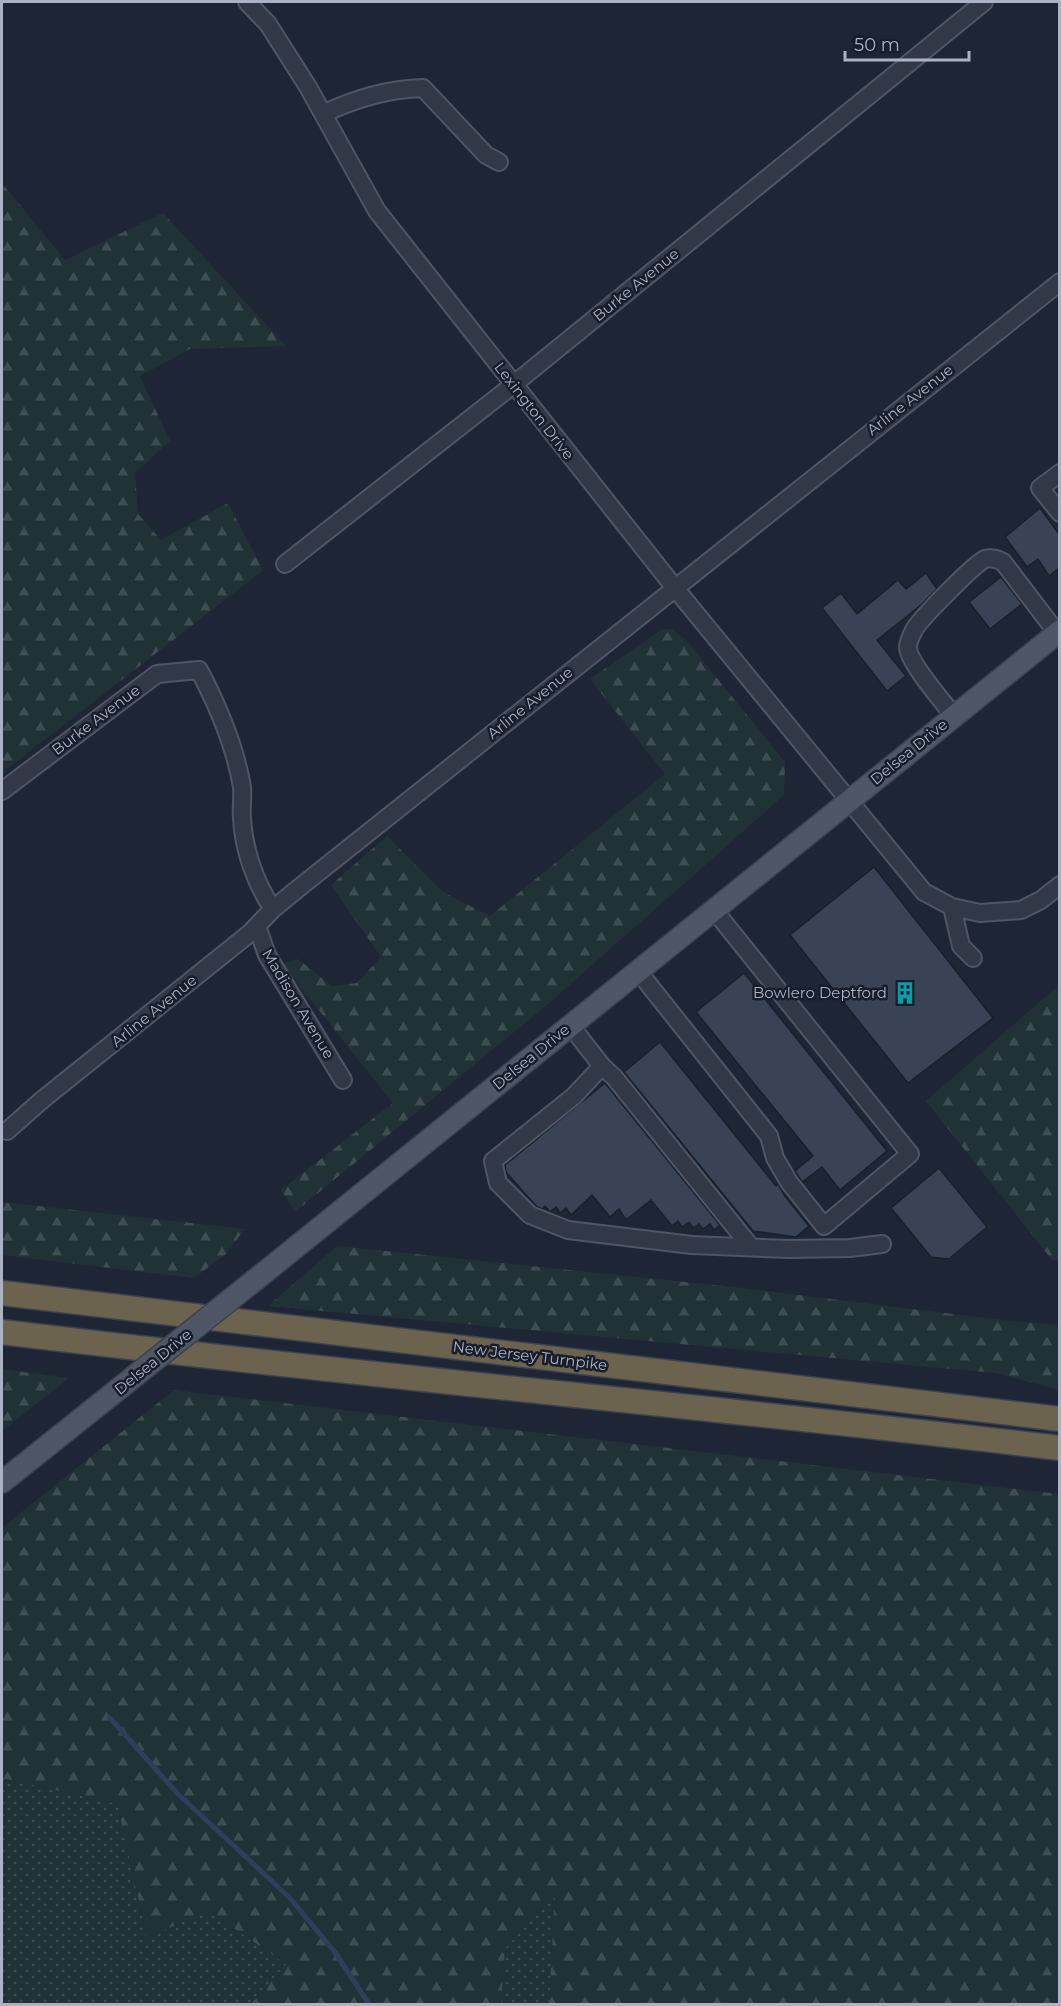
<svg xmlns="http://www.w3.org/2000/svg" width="1061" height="2006" font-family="Montserrat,sans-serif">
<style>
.grass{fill:url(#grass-dots)}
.forest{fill:url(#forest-firs)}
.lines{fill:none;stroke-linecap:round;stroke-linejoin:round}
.stream{stroke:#303d5b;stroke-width:5}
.building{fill:#3a4356;stroke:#191f2c;stroke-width:1.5}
.minor-casing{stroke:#4f5564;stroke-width:20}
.major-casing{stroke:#3b414f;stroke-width:24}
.highway-casing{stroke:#3c4250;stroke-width:27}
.minor{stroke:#323846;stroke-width:16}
.major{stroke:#4f5766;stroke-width:21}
.highway{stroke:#6c634e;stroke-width:24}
.major-bridge-casing{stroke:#3b414f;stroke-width:24;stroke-linecap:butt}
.major-bridge{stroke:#4f5766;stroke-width:21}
.labels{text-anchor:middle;stroke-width:5;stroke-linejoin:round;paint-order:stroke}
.street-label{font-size:15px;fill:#abb2c3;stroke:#171d2a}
.poi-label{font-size:15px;fill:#abb2c3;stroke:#171d2a;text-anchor:end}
</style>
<defs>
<pattern id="grass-dots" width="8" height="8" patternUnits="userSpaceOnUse" patternTransform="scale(1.5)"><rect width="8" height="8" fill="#203236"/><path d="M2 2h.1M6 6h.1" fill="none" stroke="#3e4d51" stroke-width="1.8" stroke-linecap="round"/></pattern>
<pattern id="forest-firs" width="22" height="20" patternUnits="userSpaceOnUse" patternTransform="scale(1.5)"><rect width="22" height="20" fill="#203236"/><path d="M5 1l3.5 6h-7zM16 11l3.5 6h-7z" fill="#3e4d51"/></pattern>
</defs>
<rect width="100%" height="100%" fill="#1e2635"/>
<!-- grass -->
<path class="grass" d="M2,1778L117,1804L147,1937L209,1910L287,1965L251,2004H2Z
M556,1891L549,2004H501L505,1949Z"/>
<!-- forest -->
<path class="forest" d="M2,183L65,260L163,213L286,346L190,349L140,376L170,441L135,473L138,514L161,540L228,503L263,570L2,773Z
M671,629L686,640L785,762L784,795L548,1004L295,1212L281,1190L393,1103L282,964L298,959L332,986L357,983L381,957L331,885L387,836L443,892L490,916L665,774L590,679L661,630Z
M1059,985V1261L1052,1260L926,1101Z
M2,1202L245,1229L225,1255L194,1278L2,1255Z
M337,1246L734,1287L1001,1320L1059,1325V1390L996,1373L268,1306Z
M2,1369L69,1378L2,1431Z
M174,1390L1059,1494V2004H549L555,1892L505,1949L501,2004H251L286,1964L209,1911L147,1937L117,1804L2,1778V1528Z"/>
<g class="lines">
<!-- stream -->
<path class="stream" d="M110,1718L178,1794L289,1897L334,1951L369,2004"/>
</g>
<!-- building -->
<path class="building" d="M1040,508L1059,534V568L1049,576L1038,559L1027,567L1005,537Z
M926,573L937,589L921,605L877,640L906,676L887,691L822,608L841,593L857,614L898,580L906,589Z
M1001,577L1022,604L990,629L969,602Z
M874,867L993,1018L908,1083L790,935Z
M744,973L887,1151L840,1190L822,1167L802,1182L795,1171L813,1156L696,1012Z
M660,1042L776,1186L778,1184L784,1195L809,1226L796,1237L753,1231L624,1072Z
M605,1083L720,1225L714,1230L710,1224L703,1229L699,1224L693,1228L689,1222L682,1227L678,1221L672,1226L651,1200L626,1220L619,1209L610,1217L592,1195L571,1215L566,1208L560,1213L556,1207L550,1212L545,1206L542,1209L536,1206L506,1172L505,1165Z
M939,1168L987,1227L949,1259L931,1257L891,1208Z"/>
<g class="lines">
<!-- minor casing -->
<g class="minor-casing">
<path id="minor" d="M247,2L268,24L308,87L377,211L675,588L924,892L952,907L980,913L1021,910L1041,900L1060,885
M323,114C354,99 389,89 423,88L486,155L499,162
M1060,473L1040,488L1060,513
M285,564L513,385L984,2
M954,716C944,703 908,662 908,647C908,643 912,634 914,630C919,620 977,561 985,559C992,557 997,559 1003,562L1057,633
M2,791L157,674L199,670C218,706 235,746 242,787C243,797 241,808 242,819C244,850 255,883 273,909
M952,907L961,946L973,958
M257,926L267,955L343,1080
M638,971L769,1136L775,1158L789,1182L824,1226L910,1154L714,910
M570,1025L602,1066L574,1096L493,1161L498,1183L530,1215L568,1230L692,1245L789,1249L850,1248L882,1244
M602,1066L614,1077L751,1247
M7,1131L42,1100L250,933L273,909L305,883L1060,282"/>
</g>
<!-- major casing -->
<g class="major-casing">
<path id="major" d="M265,1272L1060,631
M2,1482L111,1395"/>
</g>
<!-- highway casing -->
<g class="highway-casing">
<path id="highway" d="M2,1293L1060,1419
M2,1332C354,1375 707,1406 1060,1448"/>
</g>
<!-- minor -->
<use href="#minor" class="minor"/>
<!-- major -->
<use href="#major" class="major"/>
<!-- highway -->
<use href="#highway" class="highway"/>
<!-- major-bridge casing -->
<g class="major-bridge-casing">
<path id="major-bridge" d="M111,1395L265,1272"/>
</g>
<!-- major-bridge -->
<use href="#major-bridge" class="major-bridge"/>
</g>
<!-- icons -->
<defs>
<g id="building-bare" transform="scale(1.8)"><path d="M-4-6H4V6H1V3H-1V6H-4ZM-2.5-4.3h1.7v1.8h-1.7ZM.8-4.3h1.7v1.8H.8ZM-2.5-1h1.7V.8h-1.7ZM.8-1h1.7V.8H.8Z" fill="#0f9aa8" stroke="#171d2a" stroke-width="2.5" paint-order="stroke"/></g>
</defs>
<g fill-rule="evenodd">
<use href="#building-bare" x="905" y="993"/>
</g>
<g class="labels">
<!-- street labels -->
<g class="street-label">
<text transform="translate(636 285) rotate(-39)" y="5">Burke Avenue</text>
<text transform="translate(910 400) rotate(-38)" y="5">Arline Avenue</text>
<text transform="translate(534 411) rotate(52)" y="5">Lexington Drive</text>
<text transform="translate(530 703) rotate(-39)" y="5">Arline Avenue</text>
<text transform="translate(96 720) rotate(-37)" y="5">Burke Avenue</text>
<text transform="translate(909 752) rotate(-39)" y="5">Delsea Drive</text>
<text transform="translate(298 1004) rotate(59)" y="5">Madison Avenue</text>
<text transform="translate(154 1011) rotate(-39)" y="5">Arline Avenue</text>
<text transform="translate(531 1057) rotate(-39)" y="5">Delsea Drive</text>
<text transform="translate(530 1356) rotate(7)" y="5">New Jersey Turnpike</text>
<text transform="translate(153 1362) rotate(-39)" y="5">Delsea Drive</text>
</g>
<!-- poi labels -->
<g class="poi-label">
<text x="887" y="998">Bowlero Deptford</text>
</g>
</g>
<!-- border -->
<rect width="1061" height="2006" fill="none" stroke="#abb2c3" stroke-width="6"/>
<!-- scale -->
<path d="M845 51v9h124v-9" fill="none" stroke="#abb2c3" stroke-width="3"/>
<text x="854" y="51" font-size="18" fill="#abb2c3" stroke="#171d2a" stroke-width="4.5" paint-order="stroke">50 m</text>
</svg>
